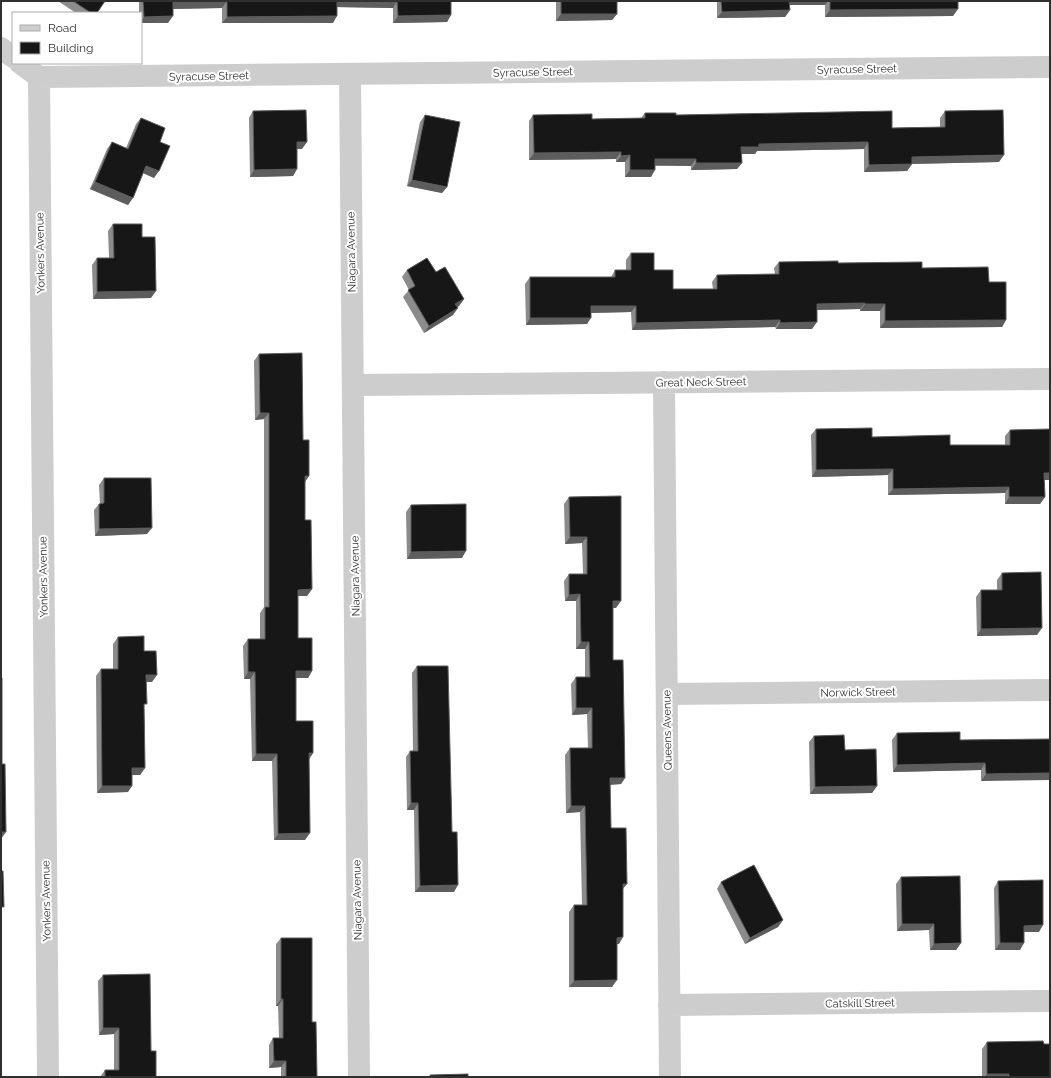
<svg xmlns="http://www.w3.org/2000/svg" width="1051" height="1078" font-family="Raleway,sans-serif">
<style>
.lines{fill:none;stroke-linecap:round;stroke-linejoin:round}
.street{stroke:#cdcdcd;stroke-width:22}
.wall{fill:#8b8b8b}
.shaded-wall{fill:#5d5d5d}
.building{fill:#171717;stroke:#5d5d5d}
.labels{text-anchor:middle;stroke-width:4;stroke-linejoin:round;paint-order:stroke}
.street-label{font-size:11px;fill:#303030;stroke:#fff}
</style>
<rect width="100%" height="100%" fill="#fff"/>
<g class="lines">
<!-- street -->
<path class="street" d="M1,48L13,57
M20,63L39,77L1050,67
M350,74L359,1077
M39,77L48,1077
M664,382L670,1077
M353,385L1050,379
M667,694L1050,690
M669,1005L1050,1001"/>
</g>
<!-- wall -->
<path class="wall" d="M58,1H105L97,13H76Z
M139,1H451V15L447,22L393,23V8L337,7L333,23H222V8L173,9L168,23H141V13H139Z
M556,1H617V14L612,20L556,21Z
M717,1H958L953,16L825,17V5H789L790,10L785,17L717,18Z
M253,111L302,149H297V169L293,176L250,177L249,118Z
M945,111L999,162L912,164L907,171L864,172V149L757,151L755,154H741L742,163L737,169L691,170V166H655L651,177H625V162H616V159L529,160V121L533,115L592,119L641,118L645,113L892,128L940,127V118Z
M425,115L447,187L442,193L407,186L420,122Z
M141,118L160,142L154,178L143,173L128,205L90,189L107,149L112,142L126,148L136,124Z
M113,224L142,237L151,298L93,299L92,265L97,258H109L108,231Z
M631,253L654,270L673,289H713L712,282L717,275L775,274L774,268L779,262L838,263L922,268L989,282L1006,320L1002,327L880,328V311H860V309L817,310L812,329H776L775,327L632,330L631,312L591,313L587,324L526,325L525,284L530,277H611L615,270H626V260Z
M407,270L436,272L464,299L459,306L457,307L453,315L424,333L403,297L409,290L402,277Z
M259,354L303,440L309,476L305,482V520L312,589L307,596H298V638L312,671L308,678H296V721L313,753L309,760L305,840H274L272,761H252L250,679H244L243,646L248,639H260V613L264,607V419L255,420L254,361Z
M816,429L872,437L950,445H1005V436L1010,430L1044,480L1045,497L1040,504H1005V493L888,495V475L812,477L811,435Z
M104,478L147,534L95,536L94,510L99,504H100L99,485Z
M621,496L616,608H613V660L625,778L621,784L610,785L611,828L623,890L619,944H617L612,987H569V912L574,905H582L580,812L566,813L565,755L570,748H588L587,714L572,715L571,684L576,677H585V649H576V601H565L564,581L569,574H583L582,543L565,544L564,504L569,497Z
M411,505L462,558L407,559L406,512Z
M1002,573L1037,635L977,636L976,597L981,590H997V580Z
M118,637L144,651L152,682H146L144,708L145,768L140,775H132L128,792L97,793L96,676L101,669H113V644Z
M417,666L454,892H415L414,810H407L406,757L410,751H413L412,673Z
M897,733L960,740L1050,739L981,781V770L893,772L892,740Z
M814,736L845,750L877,786L872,793L810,794L809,742Z
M901,877L961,943L956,950H930L929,930L897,931L896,884Z
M998,881L1039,932H1024L1020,950H995L994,888Z
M721,882L783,920L778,927L745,944L717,889Z
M281,938L312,1022L317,1077H281V1067L269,1068V1045L273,1038H279L278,1006H276V944Z
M103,975L151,1051L156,1077H100L105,1070H114V1034L99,1035L98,981Z
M987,1042L1044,1044L1050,1077H982V1049Z"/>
<!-- shaded-wall -->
<path class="shaded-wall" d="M227,1L222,8L168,9L173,2Z
M337,1H397L393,8L333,7Z
M787,1H828L825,5H785Z
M958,9L953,16L825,17L830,10Z
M790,10L785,17L717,18L722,12Z
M561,14H617L612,20L556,21Z
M451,15L447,22L393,23L398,16Z
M173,16L168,23H141V21L144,17Z
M337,16L333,23H222L227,17Z
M297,142H307L302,149H292Z
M868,142L864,149L757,151L755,154H737L741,147L759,144Z
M621,152L616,159L529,160L534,153Z
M630,155L625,162H616L621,156Z
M1004,155L999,162L907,164L912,157Z
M655,159H696L691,166L651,165Z
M696,163H742L737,169L691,170Z
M912,164L907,171L864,172L869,165Z
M146,166L159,171L154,178L141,172Z
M297,169L293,176L250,177L254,170Z
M630,170H655L651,177H625Z
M412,180L447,187L442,193L407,186Z
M95,182L133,198L128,205L90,189Z
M156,291L151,298L93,299L97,292Z
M464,299L459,306L451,311L455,304Z
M865,303L860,309L812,310L817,304Z
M865,304H885L880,311H860Z
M591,306H636L631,312L587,313Z
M458,308L453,315L424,333L429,326Z
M530,318H591L587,324L526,325Z
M780,320L775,327L632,330L636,323Z
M1006,320L1002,327L880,328L885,321Z
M817,322L812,329H776L780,323Z
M260,413H269L264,419L255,420Z
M893,469L888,475L812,477L816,470Z
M1044,473H1050V480H1040Z
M305,476H309L304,483Z
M1009,487L1005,493L888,495L893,489Z
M1009,497H1045L1040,504H1005Z
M152,528L147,534L95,536L99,529Z
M570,537H587L582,543L565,544Z
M466,551L462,558L407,559L411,552Z
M312,589L307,596H293L298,590Z
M580,594L576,601H565L569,595Z
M613,601H621L616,608H608Z
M1042,628L1037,635L977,636L981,629Z
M581,642H589L585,649H576Z
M296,671H312L308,678H291Z
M248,672H255L250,679H244Z
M146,675H157L152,682H142Z
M576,708H592L587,714L572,715Z
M309,753H313L308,760Z
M256,754H277L272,761H252Z
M985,763L981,770L893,772L897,765Z
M132,768H145L140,775H127Z
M1050,773V780L981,781L986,774Z
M610,778H625L621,784L605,785Z
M102,786H132L128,792L97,793Z
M877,786L872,793L810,794L815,787Z
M411,803H418L414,810H407Z
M571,806H585L580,812L566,813Z
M1,832H6L1,839Z
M310,833L305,840H274L278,834Z
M623,884H627L622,890Z
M458,885L454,892H415L420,886Z
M783,920L778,927L745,944L750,938Z
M902,924H934L929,930L897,931Z
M1043,925L1039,932H1019L1024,926Z
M623,937L619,944H612L617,938Z
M961,943L956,950H930L934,944Z
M1000,943H1024L1020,950H995Z
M617,980L612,987H569L574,981Z
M281,999H283L278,1006H276Z
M103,1028H119L114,1034L99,1035Z
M274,1061H286L281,1067L269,1068Z
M987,1074H1009L1007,1077H985Z"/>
<!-- building -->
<path class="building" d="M73,1H105L97,13H91Z
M143,1H219L173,2V16L144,17Z
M227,1H337V16L227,17Z
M388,1H451V15L398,16L397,1Z
M561,1H617V14H561Z
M721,1H789L790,10L722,12Z
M830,1H958V9L830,10Z
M306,110L307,142H297V169L254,170L253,111Z
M1003,110L1004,155L912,157V164L869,165L868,142L759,144V147H741L742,163H696V159H655V170H630V155L621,156V152L534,153L533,115L592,114V119L645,118V113H676V115L892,111V128L945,127V111Z
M425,115L460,122L447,187L412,180Z
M141,118L165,128L160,142L170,146L159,171L146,166L133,198L95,182L112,142L128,149Z
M113,224H142V237H155L156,291L97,292V258H114Z
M631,253H654V270H673V289H717V275L779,274V262L838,261V263L922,262V268L988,267L989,282H1006V320L885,321V304H865V303L817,304V322L780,323V320L636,323V306H591V318H530V277H615V270H631Z
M427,258L436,272L445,267L464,299L455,304L458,308L429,326L408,290L415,286L407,270Z
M302,353L303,440H309V476H305V520H311L312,589L298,590V638H312V671H296V721H313V753H309L310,833L278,834L277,754H256L255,672H248V639H265V607H269V413H260L259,354Z
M872,428V437L950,435V445H1010V430L1050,429V473H1044L1045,497H1009V487L893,489V469L816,470V429Z
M104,478H151L152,528L99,529V504L104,503Z
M621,496V601H613V660H623L625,778H610L611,828H626L627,884H623V937L617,938V980L574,981V905H587L585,806H571L570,748H592V708H576V677H590L589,642H581L580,594L569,595V574H587V537H570L569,497Z
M466,504V551L411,552V505Z
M1041,572L1042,628L981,629V590H1002V573Z
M144,636V651H156L157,675H146L147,704H144L145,768H132V786H102L101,669H118V637Z
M417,666H448L452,832H457L458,885L420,886L418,803H411L410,751H418Z
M1,678H2V764H5L6,832H1Z
M960,732V740L1050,739V773L986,774L985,763L897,765V733Z
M844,735L845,750L876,749L877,786L815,787L814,736Z
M754,865L783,920L750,938L721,882Z
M1,871H3L4,907H1Z
M960,876L961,943L934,944V924H902L901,877Z
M1043,880V925L1024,926V943H1000L998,881Z
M281,938H312V1022H316L317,1077H286V1061H274L273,1038H283V999H281Z
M150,974L151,1051H156V1077H105V1070H119V1028H103V975Z
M1043,1041L1044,1044H1050V1077H1009V1074H987V1042Z
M468,1074V1077H430V1075Z"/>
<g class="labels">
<!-- street labels -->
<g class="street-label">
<text transform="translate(857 69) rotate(-1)" y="4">Syracuse Street</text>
<text transform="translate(533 72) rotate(-1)" y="4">Syracuse Street</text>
<text transform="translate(209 76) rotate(-1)" y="4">Syracuse Street</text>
<text transform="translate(351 252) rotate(-91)" y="4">Niagara Avenue</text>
<text transform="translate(40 253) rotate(-91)" y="4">Yonkers Avenue</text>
<text transform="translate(701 382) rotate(-1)" y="4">Great Neck Street</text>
<text transform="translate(355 576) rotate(-91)" y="4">Niagara Avenue</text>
<text transform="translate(43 577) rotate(-91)" y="4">Yonkers Avenue</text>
<text transform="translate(858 692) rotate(-1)" y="4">Norwick Street</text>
<text transform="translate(667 730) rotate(-91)" y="4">Queens Avenue</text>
<text transform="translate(357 900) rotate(-91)" y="4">Niagara Avenue</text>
<text transform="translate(46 901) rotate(-91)" y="4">Yonkers Avenue</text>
<text transform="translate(860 1003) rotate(-1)" y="4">Catskill Street</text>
</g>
</g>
<!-- border -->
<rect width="1051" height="1078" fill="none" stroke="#303030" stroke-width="4"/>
<!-- legend -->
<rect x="12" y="12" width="130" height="52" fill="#ffffff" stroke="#acacac"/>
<rect x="20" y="25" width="20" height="6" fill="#cdcdcd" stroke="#acacac"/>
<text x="48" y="32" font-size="12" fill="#303030">Road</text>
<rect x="20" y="42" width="20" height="12" fill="#171717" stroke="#acacac"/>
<text x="48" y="52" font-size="12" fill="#303030">Building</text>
</svg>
